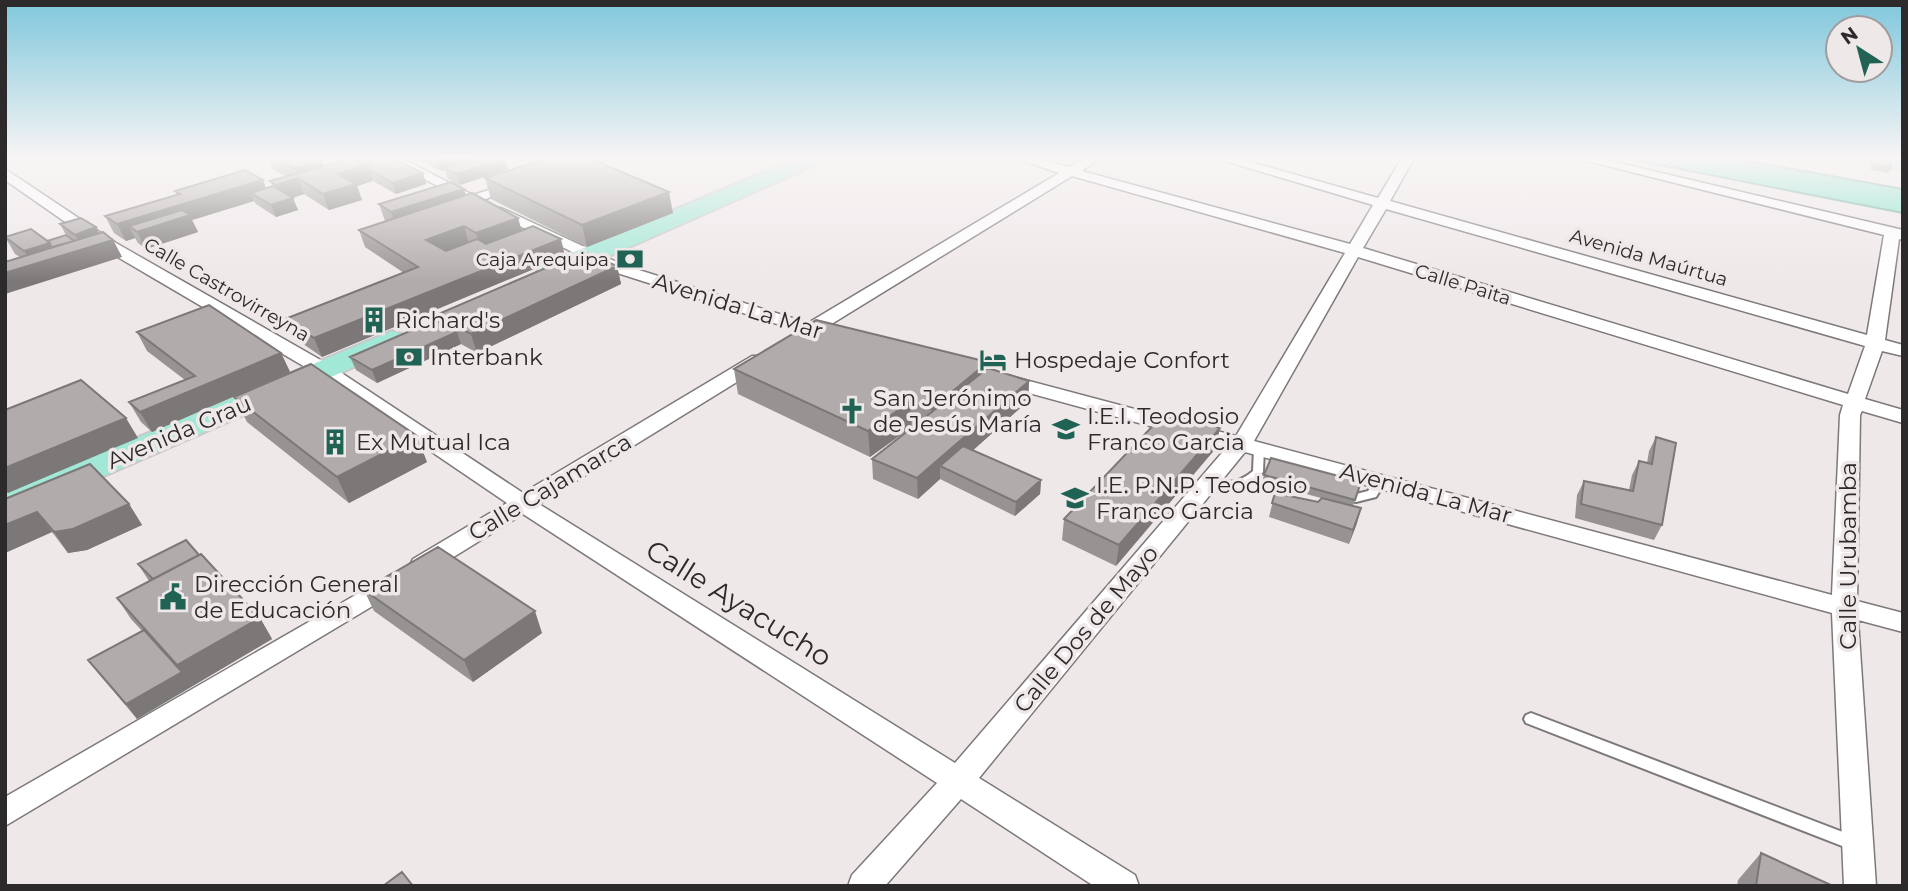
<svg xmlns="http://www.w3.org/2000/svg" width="1908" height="891" font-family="Montserrat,sans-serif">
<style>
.water{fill:#81e3ca;stroke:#68ac9a;stroke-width:2}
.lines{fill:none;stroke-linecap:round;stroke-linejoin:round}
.lane-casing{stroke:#7d7879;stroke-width:4}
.street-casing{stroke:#7d7879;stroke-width:3}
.primary-casing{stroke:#c8c8c8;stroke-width:4}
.lane{fill:#fff;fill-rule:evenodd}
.street{fill:#fff;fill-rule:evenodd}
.primary{fill:#a2e8d6;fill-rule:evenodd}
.wall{fill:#989393}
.shaded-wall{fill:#7c7878}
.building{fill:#b1abab;stroke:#7c7878;stroke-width:2}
.labels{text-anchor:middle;stroke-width:7;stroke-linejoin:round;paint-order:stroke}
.far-street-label{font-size:19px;fill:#2c2a2a;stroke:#efe8e9}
.far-poi-label{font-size:19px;fill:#2c2a2a;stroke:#efe8e9;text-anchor:end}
.street-label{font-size:23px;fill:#2c2a2a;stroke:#efe8e9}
.poi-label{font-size:23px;fill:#2c2a2a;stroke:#efe8e9;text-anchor:start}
.near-street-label{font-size:28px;fill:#2c2a2a;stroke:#efe8e9}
</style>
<rect width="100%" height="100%" fill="#efe8e9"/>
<!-- water -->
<path class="water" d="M1624,158H1732L1903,189V213Z"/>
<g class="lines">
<!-- lane casing -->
<g class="lane-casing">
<path id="lane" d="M1259,445L1264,448L1263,472C1248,490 1224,494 1201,489L1199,487L1201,485C1221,481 1236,486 1253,471L1254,448Z
M1381,478L1386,481L1376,497L1356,502L1352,501L1350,498L1352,495L1368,491L1377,479Z
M1531,713L1861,839L1863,844L1861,849L1855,851L1526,723L1524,719L1526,715Z"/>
</g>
<!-- street casing -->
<g class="street-casing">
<path id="street" d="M384,158H401L473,195L517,181L524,185L472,204Z
M590,158H610L568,173L561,169Z
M1015,158H1035L1069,167L1084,158H1099L1082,171L1350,244L1373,205L1215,158H1236L1378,198L1402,158H1414L1390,201L1867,335L1884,235L1575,158H1598L1903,230V240L1899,239L1885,340L1903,345V356L1882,351L1865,399L1903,410V423L1862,411L1860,415L1857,601L1903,613V632L1858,620L1876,886H1844L1832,613L1245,452L979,778L1135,875L1139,886H1094L961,799L885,886H848L852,875L937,783L523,514L431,571L422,573L413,571L410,565L413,559L507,503L317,374L104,249L5,180V169L116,243L331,366L523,493L752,356H766L768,360L766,364L539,504L955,763L1227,447L996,384L993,380L996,376H1010L1236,436L1345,253L1072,176L825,328L838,335L835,339C826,341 821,335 812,336C805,336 804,340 796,338L793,334L796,330L611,271L489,211L491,208H501L623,265L808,323L1059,173ZM1386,209L1865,346L1848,394L1363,248ZM1358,257L1843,405L1840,415L1832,595L1254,441Z
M392,574L401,577L404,583L401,589L5,826V797Z"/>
</g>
<!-- primary casing -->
<g class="primary-casing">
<path id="primary" d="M798,158H826L822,162L559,278H541L537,272L541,266Z
M1862,158H1903V169L1866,162Z
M392,331L402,334L406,340L402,346L5,519V493Z"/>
</g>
<!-- lane -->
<use href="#lane" class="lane"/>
<!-- street -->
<use href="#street" class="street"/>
<!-- primary -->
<use href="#primary" class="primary"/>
</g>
<!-- wall -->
<path class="wall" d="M268,158H316L322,161L324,166L360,161L423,173L426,184L396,194L373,181L357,186L362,200L329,210L304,194L292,198L298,210L276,217L256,204L254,201L192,220L198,232L146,249L138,243L135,238L126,241L114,233L105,216L177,195L175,191L266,188L273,186L270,181L287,177L272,169Z
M412,158H503L508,169L460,185L448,179L445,170L441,171L429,165L428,162L423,163Z
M1872,158H1886L1891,168L1888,173L1871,170L1870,161Z
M485,178L673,213L587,247L491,199Z
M466,195L518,218L521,230L565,256L322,357L293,337L285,319L404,273L365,247L359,230L385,221L379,204Z
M60,224L99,233L113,240L122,257H20L15,254L5,237L47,241L66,235Z
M617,266L621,284L477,353L461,344L377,383L356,370L350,357L438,321L436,315Z
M137,332L281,353L290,372L152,432L141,422L129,402L185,380L147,351Z
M988,362V368L1029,381L1028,401L973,450L1041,480L1040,494L1015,516L940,479L918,499L873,479L872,459L911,428L870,457L738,394L734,369Z
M234,397L427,462L349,503L247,422Z
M1656,437L1662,525L1654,540L1575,518L1577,495L1584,481L1629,490L1632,475L1639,461L1647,463L1649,451Z
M1216,448L1116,566L1062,540L1064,519Z
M1264,475L1361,482L1353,506L1357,523L1349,544L1269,517L1275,493L1318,502L1321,498L1262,482Z
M5,499L129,504L142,525L87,550L68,553L52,532L5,553Z
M138,564L260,618L272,639L137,719L99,674L88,660L142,631L131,619L117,598L149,581Z
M364,590L542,633L473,682L374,611Z
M1761,853L1833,886H1737L1738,880Z"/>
<!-- shaded-wall -->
<path class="shaded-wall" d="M421,158H426L428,162L423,163Z
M445,158H481L444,168L445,170L441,171L438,160Z
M505,159L508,169L460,185L457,174Z
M322,161L328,176L300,180L295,169Z
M368,165L373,181L357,186L362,200L329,210L323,194L338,174Z
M423,173L426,184L396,194L393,183Z
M298,178L304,194L283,201L276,185Z
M263,180L269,196L251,193L254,201L192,220L198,232L146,249L137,232L129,226L135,238L126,241L117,224Z
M464,189L469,205L397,229L391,212Z
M669,192L673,213L587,247L582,225Z
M293,198L298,210L276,217L271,205Z
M518,218L523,235L481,250L476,233Z
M464,226L469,244L431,258L426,240Z
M96,227L104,243L113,240L122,257L5,294V273L32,265L24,251L50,243L82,246L75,235Z
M561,239L565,256L322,357L314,338Z
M617,266L621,284L477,353L471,334Z
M457,332L461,344L377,383L372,370Z
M281,353L290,372L152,432L140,412Z
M988,362L987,387L932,435L931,409Z
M1029,381L1028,401L950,471L940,466V479L918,499L917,478Z
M910,402L911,427L870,457L868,431Z
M126,418L138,438L8,493L5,490V468Z
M1220,428L1216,448L1116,566L1119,545Z
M417,436L427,462L349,503L337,477Z
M1041,480L1040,494L1015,516L1016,502Z
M129,504L142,525L87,550L68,553L54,532Z
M1361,508L1357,523L1349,544L1353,530Z
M37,512L52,532L5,553V525Z
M535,611L542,633L473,682L464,660Z
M260,618L272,639L191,687L177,665Z
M182,672L191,687L137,719L126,704Z"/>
<!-- building -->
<path class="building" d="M274,158H316L322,161L295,169Z
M353,158L368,165L338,174L356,184L323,194L298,178L276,185L270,181Z
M372,158H392L423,173L393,183L370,170L368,165L360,161Z
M477,158H503L505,159L457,174L444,168Z
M548,158H589L669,192L582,225L485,178Z
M1873,158H1889L1891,168L1874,165Z
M245,170L263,180L117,224L105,216L180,194L175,191Z
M451,182L464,189L391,212L379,204Z
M273,186L293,198L271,205L251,193Z
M472,193L518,218L476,233L464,226L426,240L446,251L477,239L486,244L533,226L561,239L314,338L285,319L418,267L359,230Z
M182,210L190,215L137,232L129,226Z
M81,218L96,227L75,235L60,224Z
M31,229L50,243L24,251L5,237Z
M103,232L113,240L5,273V262Z
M66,235L74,241L52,247L47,241Z
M587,253L617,266L471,334L436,315L576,255Z
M209,305L281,353L140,412L129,402L195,376L137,332Z
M435,320L457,332L372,370L350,357Z
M816,320L988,362L931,409L910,402L868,431L734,369Z
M311,364L417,436L337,477L234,397Z
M988,368L1029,381L917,478L872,459Z
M81,380L126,418L5,468V410Z
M1164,414L1220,428L1119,545L1064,519Z
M1656,437L1676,443L1662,525L1581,504L1584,481L1633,491L1639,461L1652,464Z
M963,446L1041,480L1016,502L940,466Z
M1271,458L1361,482L1355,500L1264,475Z
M90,464L129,504L73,529L54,532L37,512L5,525V499Z
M1275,493L1318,502L1322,498L1361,508L1353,530L1272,503Z
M186,540L199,555L153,579L138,564Z
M438,547L535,611L464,660L364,590Z
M201,554L260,618L177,665L117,598Z
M144,630L182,672L126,704L88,660Z
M1761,853L1833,886H1756Z
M402,872L413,886H383Z"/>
<!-- sky -->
<linearGradient id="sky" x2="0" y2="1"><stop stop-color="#7fc7dc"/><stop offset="0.56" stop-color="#f8f5f5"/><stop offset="1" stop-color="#f8f5f5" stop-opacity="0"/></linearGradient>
<rect width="1908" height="282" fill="url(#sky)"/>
<!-- icons -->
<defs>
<g id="bank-bare" transform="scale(2.1)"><path d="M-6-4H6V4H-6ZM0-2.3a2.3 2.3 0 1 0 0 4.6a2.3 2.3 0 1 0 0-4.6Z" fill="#206354" stroke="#efe8e9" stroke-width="2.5" paint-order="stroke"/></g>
<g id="building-bare" transform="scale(2.1)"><path d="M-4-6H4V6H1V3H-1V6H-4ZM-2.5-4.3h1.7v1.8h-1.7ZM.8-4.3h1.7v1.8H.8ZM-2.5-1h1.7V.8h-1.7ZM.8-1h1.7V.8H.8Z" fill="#206354" stroke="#efe8e9" stroke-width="2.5" paint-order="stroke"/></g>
<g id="hotel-bare" transform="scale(2.1)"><path d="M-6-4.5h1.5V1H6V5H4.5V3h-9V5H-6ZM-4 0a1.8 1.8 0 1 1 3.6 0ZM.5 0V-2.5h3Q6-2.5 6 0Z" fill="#206354" stroke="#efe8e9" stroke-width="2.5" paint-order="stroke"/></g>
<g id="church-bare" transform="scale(2.1)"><path d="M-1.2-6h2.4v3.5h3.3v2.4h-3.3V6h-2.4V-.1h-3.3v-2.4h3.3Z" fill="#206354" stroke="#efe8e9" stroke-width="2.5" paint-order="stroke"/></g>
<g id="school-bare" transform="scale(2.1)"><path d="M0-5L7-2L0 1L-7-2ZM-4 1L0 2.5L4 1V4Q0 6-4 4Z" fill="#206354" stroke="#efe8e9" stroke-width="2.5" paint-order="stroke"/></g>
<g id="civic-bare" transform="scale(2.1)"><path d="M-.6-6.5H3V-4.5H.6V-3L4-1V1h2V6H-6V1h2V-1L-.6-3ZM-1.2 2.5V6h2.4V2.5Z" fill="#206354" stroke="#efe8e9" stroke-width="2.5" paint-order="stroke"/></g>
</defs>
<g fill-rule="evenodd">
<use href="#bank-bare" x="630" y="259"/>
<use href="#building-bare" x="374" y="320"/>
<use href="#bank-bare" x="409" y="357"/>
<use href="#hotel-bare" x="993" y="360"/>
<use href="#church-bare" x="852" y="411"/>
<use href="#school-bare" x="1066" y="429"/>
<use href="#building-bare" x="335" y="442"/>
<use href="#school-bare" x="1075" y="498"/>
<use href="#civic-bare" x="173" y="597"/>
</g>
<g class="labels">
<!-- far-street labels -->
<g class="far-street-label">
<text transform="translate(1649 257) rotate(16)" y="7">Avenida Maúrtua</text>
<text transform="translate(1463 284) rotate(17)" y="7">Calle Paita</text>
<text transform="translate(227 289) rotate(30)" y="7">Calle Castrovirreyna</text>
</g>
<!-- far-poi labels -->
<g class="far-poi-label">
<text x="609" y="266">Caja Arequipa</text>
</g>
<!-- street labels -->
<g class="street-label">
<text transform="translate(738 306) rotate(17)" y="8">Avenida La Mar</text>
<text transform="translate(179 432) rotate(-23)" y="8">Avenida Grau</text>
<text transform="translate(550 487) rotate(-31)" y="8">Calle Cajamarca</text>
<text transform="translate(1426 493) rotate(15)" y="8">Avenida La Mar</text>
<text transform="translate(1848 556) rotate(-90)" y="8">Calle Urubamba</text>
<text transform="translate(1086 629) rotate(-50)" y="8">Calle Dos de Mayo</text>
</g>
<!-- poi labels -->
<g class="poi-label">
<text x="395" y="328">Richard's</text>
<text x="430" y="365">Interbank</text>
<text x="1014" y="368">Hospedaje Confort</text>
<text x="873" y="406">San Jerónimo<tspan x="873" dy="26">de Jesús María</tspan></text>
<text x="1087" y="424">I.E.I. Teodosio<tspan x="1087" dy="26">Franco Garcia</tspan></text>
<text x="356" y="450">Ex Mutual Ica</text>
<text x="1096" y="493">I.E. P.N.P. Teodosio<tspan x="1096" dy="26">Franco Garcia</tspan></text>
<text x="194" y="592">Dirección General<tspan x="194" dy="26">de Educación</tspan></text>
</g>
<!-- near-street labels -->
<g class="near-street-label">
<text transform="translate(739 603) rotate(32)" y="10">Calle Ayacucho</text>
</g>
</g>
<!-- border -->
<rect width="1908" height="891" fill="none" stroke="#2c2a2a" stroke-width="14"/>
<!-- north arrow -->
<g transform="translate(1859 49) rotate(324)"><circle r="33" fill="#efe8e9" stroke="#a19c9d" stroke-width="2"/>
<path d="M0-5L12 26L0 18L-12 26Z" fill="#206354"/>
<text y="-10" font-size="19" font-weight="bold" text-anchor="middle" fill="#2c2a2a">N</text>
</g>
</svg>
